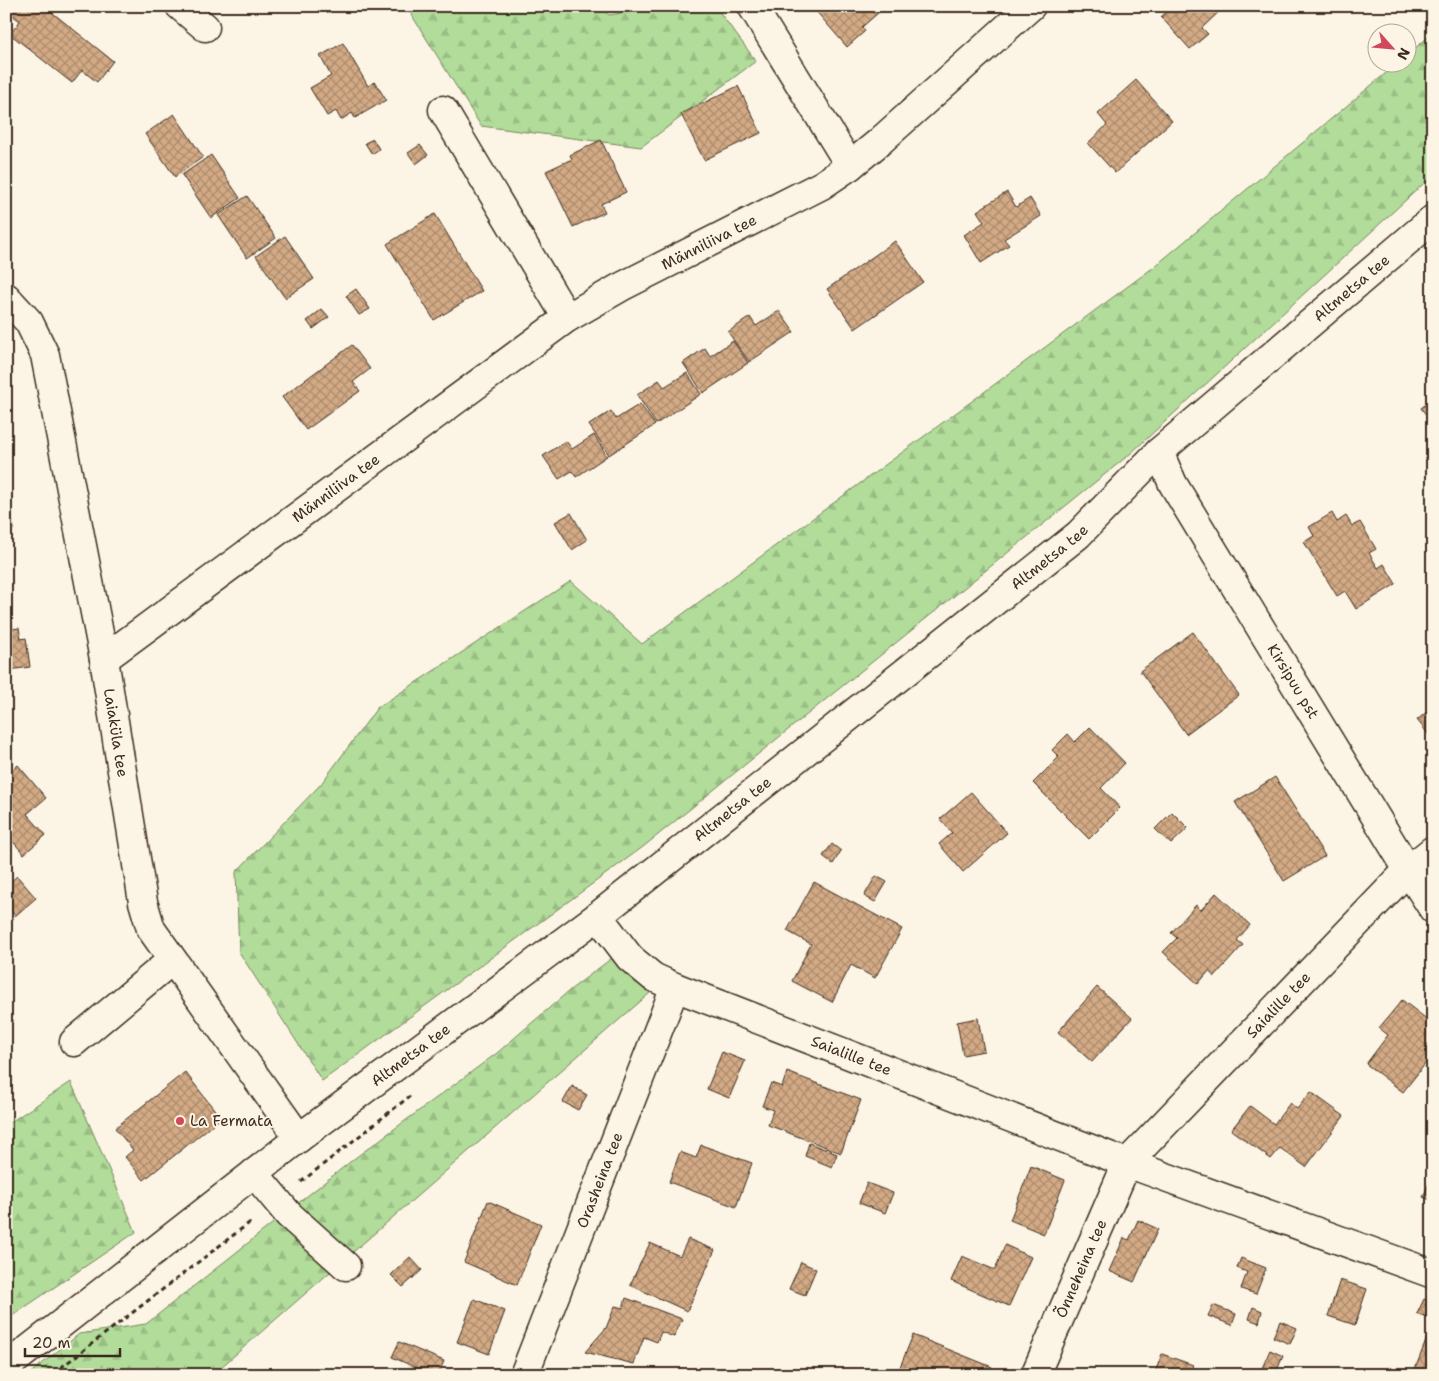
<svg xmlns="http://www.w3.org/2000/svg" width="1439" height="1381" font-family="'Shantell Sans',sans-serif">
<style>
.forest{fill:url(#forest-firs);stroke:#76835c}
.building{fill:url(#building-cross-hatch);stroke:#3b2a1e}
.lines{fill:none;stroke-linecap:round;stroke-linejoin:round}
.minor-casing{stroke:#3b2a1e;stroke-width:31}
.path{stroke:#3b2a1e;stroke-width:3;stroke-dasharray:5 4;stroke-linecap:butt}
.minor{stroke:#fcf5e5;stroke-width:28}
.poi-dot{fill:#d1495b;stroke:#fcf5e5;stroke-width:2}
.labels{text-anchor:middle;stroke-width:4;stroke-linejoin:round;paint-order:stroke}
.street-label{font-size:15px;fill:#3b2a1e;stroke:#fcf5e5}
.poi-label{font-size:15px;fill:#3b2a1e;stroke:#fcf5e5;text-anchor:start}
</style>
<defs>
<pattern id="forest-firs" width="22" height="20" patternUnits="userSpaceOnUse" patternTransform="scale(1.25)"><rect width="22" height="20" fill="#b1dc9a"/><path d="M5 1l3.5 6h-7zM16 11l3.5 6h-7z" fill="#99bd84"/></pattern>
<pattern id="building-cross-hatch" width="8" height="8" patternUnits="userSpaceOnUse" patternTransform="scale(1.25)"><rect width="8" height="8" fill="#d3aa85"/><path d="M0 0l8 8M0 8l8-8" fill="none" stroke="#ac8b6c"/></pattern>
</defs>
<rect width="100%" height="100%" fill="#fcf5e5"/>
<filter id="ink" filterUnits="userSpaceOnUse"><feTurbulence type="fractalNoise" baseFrequency=".02" numOctaves="2"/><feDisplacementMap in="SourceGraphic" scale="10" xChannelSelector="R" yChannelSelector="G"/><feConvolveMatrix kernelMatrix="1 2 1 2 8 2 1 2 1" color-interpolation-filters="sRGB"/></filter>
<g filter="url(#ink)">
<!-- forest -->
<path class="forest" d="M406,6H598L609,15L666,6H715L756,61L641,147L481,126Z
M1433,33V175L1130,454L643,847L322,1081L239,952L236,872L321,784L377,708L571,581L642,644L1154,267L1398,63L1406,62L1407,55Z
M612,958L650,993L212,1375H28L79,1334L146,1324L355,1158L497,1053L570,990Z
M71,1082L136,1232L6,1320V1125Z"/>
<!-- building -->
<path class="building" d="M11,6H44L113,61L97,82L82,70L72,83L10,34L20,21L7,11Z
M819,6H886L862,27L865,31L847,47L815,10Z
M1173,6H1225L1202,28L1208,34L1190,49L1161,17Z
M343,43L368,86L375,82L386,100L355,118L352,113L341,120L336,111L327,116L310,88L331,76L320,56Z
M1136,80L1172,121L1115,173L1088,143L1107,125L1098,114Z
M738,86L761,133L704,160L681,114Z
M174,114L203,157L175,177L145,134Z
M373,139L379,149L372,154L365,143Z
M601,140L626,192L601,204L605,212L573,227L546,171L572,159L570,155Z
M420,145L428,155L416,164L408,153Z
M211,155L240,198L211,218L182,175Z
M1007,192L1016,207L1030,198L1041,216L1004,239L1009,245L981,263L964,235L984,222L977,211Z
M247,196L276,238L247,258L218,215Z
M435,214L482,291L434,320L387,244Z
M285,236L314,279L285,298L256,256Z
M895,241L923,282L855,329L827,289Z
M356,289L370,309L359,315L346,296Z
M322,309L329,317L313,329L307,321Z
M779,311L794,332L749,362L728,332L750,317L756,326Z
M733,341L748,363L703,393L683,363L705,348L710,356Z
M352,345L370,369L353,382L360,391L306,430L282,397Z
M687,373L701,394L656,424L637,395L659,380L664,387Z
M1433,399V424L1421,408Z
M640,404L655,425L609,455L589,425L611,411L616,419Z
M594,435L607,456L576,477L572,471L559,479L543,456L566,441L572,449Z
M6,485L14,529L6,531Z
M571,513L587,540L572,550L555,522Z
M1332,513L1337,522L1346,516L1352,526L1360,522L1376,549L1369,553L1378,568L1384,564L1396,584L1356,609L1345,591L1337,596L1304,542L1314,536L1309,527Z
M6,602H9L13,629L19,628L21,639L26,638L30,667L9,670L11,682L6,683Z
M1193,632L1239,695L1186,734L1140,671Z
M1433,707V740L1417,720Z
M1090,727L1125,763L1101,788L1120,808L1089,839L1033,783L1059,757L1052,750L1068,734L1075,742Z
M18,765L46,798L27,814L46,835L24,854L6,834V776Z
M1275,777L1325,856L1284,881L1235,802Z
M971,792L1007,833L963,872L939,844L952,833L940,819Z
M1172,812L1188,828L1171,844L1155,829Z
M832,844L841,851L833,864L823,856Z
M17,876L36,898L15,916L6,906V886Z
M876,876L887,882L875,902L864,896Z
M814,882L902,929L875,978L851,965L832,1002L792,981L811,944L787,931Z
M1216,893L1250,925L1237,940L1243,945L1214,977L1209,971L1198,984L1163,952L1177,938L1171,933L1196,905L1201,910Z
M1097,987L1132,1018L1092,1062L1058,1032Z
M1402,1000L1433,1024V1054L1403,1092L1366,1064L1388,1035L1379,1028Z
M978,1018L984,1051L963,1055L957,1022Z
M722,1052L745,1061L729,1098L707,1089Z
M185,1072L221,1118L144,1180L125,1157L133,1150L115,1128Z
M787,1072L861,1100L841,1153L768,1125L773,1110L762,1106L771,1083L782,1087Z
M572,1086L587,1095L578,1110L563,1102Z
M1311,1092L1344,1116L1306,1167L1280,1148L1271,1159L1231,1130L1250,1106L1274,1124L1290,1103L1297,1109Z
M809,1143L837,1154L832,1167L805,1156Z
M701,1145L752,1163L736,1207L669,1182L680,1152L696,1158Z
M1031,1166L1065,1180L1044,1234L1010,1220Z
M1433,1174V1201L1423,1197Z
M867,1183L893,1193L885,1213L859,1203Z
M488,1201L541,1224L517,1285L464,1262Z
M1138,1220L1158,1229L1134,1282L1109,1271L1124,1238L1129,1240Z
M688,1239L715,1250L687,1311L630,1285L650,1243L680,1256Z
M1005,1245L1031,1257L1009,1306L951,1281L962,1256L995,1270Z
M410,1257L422,1270L403,1287L391,1275Z
M1241,1258L1266,1268L1256,1294L1241,1289L1247,1272L1237,1268Z
M801,1262L816,1269L805,1295L789,1289Z
M1340,1280L1367,1289L1355,1325L1328,1316Z
M626,1298L682,1319L674,1337L661,1332L657,1342L644,1337L634,1364L585,1352L606,1328L615,1306L623,1308Z
M474,1299L505,1311L489,1354L457,1342Z
M1424,1299L1433,1303V1320L1417,1314Z
M1213,1305L1236,1314L1232,1325L1208,1316Z
M1253,1307L1262,1311L1259,1323L1249,1319Z
M1280,1321L1297,1328L1290,1344L1273,1337Z
M1432,1325L1433,1375H1422L1414,1372Z
M913,1335L992,1367L989,1375H905L898,1372Z
M399,1342L444,1361L438,1375H433L392,1357Z
M1270,1350L1283,1356L1275,1375H1259Z
M1162,1354L1193,1365L1189,1375H1154Z"/>
<g class="lines">
<!-- minor casing -->
<g class="minor-casing">
<g id="minor">
<path d="M180,6L205,27"/>
<path d="M752,6L850,166"/>
<path d="M443,110L567,318"/>
<path id="s1" d="M6,297L29,322L45,355L104,659L143,902L151,929L299,1138"/>
<path id="s2" d="M1159,452L1173,484L1408,870L1433,909"/>
<path id="s3" d="M104,659L567,318L621,287L822,185L850,166L878,143L1031,6"/>
<path id="s4" d="M598,916L630,958L653,977L675,987L1127,1163L1433,1274"/>
<path d="M74,1042L172,960"/>
<path d="M254,1173L289,1215L346,1266"/>
<path id="s5" d="M6,1367L299,1138L598,916L1078,535L1159,452L1433,219"/>
<path id="s6" d="M524,1375L675,987"/>
<path id="s7" d="M1035,1375L1127,1163L1408,870L1433,850"/>
</g>
</g>
<!-- path -->
<path class="path" d="M301,1182L410,1096
M55,1375L63,1366L253,1220"/>
<!-- minor -->
<use href="#minor" class="minor"/>
</g>
</g>
<!-- markers -->
<circle class="poi-dot" cx="180" cy="1121" r="5"/>
<g class="labels">
<!-- street labels -->
<g class="street-label">
<text dy="5" stroke="none"><textPath href="#s3" startOffset="736">Männiliiva tee</textPath></text>
<text dy="5" stroke="none"><textPath href="#s5" startOffset="1726">Altmetsa tee</textPath></text>
<text dy="5" stroke="none"><textPath href="#s3" startOffset="288">Männiliiva tee</textPath></text>
<text dy="5" stroke="none"><textPath href="#s5" startOffset="1321">Altmetsa tee</textPath></text>
<text dy="5" stroke="none"><textPath href="#s2" startOffset="266">Kirsipuu pst</textPath></text>
<text dy="5" stroke="none"><textPath href="#s1" startOffset="455">Laiaküla tee</textPath></text>
<text dy="5" stroke="none"><textPath href="#s5" startOffset="916">Altmetsa tee</textPath></text>
<text dy="5" stroke="none"><textPath href="#s7" startOffset="450">Saialille tee</textPath></text>
<text dy="5" stroke="none"><textPath href="#s5" startOffset="511">Altmetsa tee</textPath></text>
<text dy="5" stroke="none"><textPath href="#s4" startOffset="296">Saialille tee</textPath></text>
<text dy="5" stroke="none"><textPath href="#s6" startOffset="209">Orasheina tee</textPath></text>
<text dy="5" stroke="none"><textPath href="#s7" startOffset="116">Õnneheina tee</textPath></text>
</g>
<!-- poi labels -->
<g class="poi-label">
<text x="190" y="1126">La Fermata</text>
</g>
</g>
<!-- margin -->
<rect width="1439" height="1381" fill="none" stroke="#fcf5e5" stroke-width="25"/>
<rect x="12" y="12" width="1414" height="1356" fill="none" stroke="#3b2a1e" stroke-width="2" filter="url(#ink)"/>
<!-- north arrow -->
<g transform="translate(1392 48) rotate(117)"><circle r="24" fill="#fcf5e5" stroke="#afa495"/>
<path d="M0-4L9 19L0 12L-9 19Z" fill="#d1495b"/>
<text y="-8" font-size="14" font-weight="bold" text-anchor="middle" fill="#3b2a1e">N</text>
</g>
<!-- scale -->
<path d="M25 1348v8h95v-8" fill="none" stroke="#3b2a1e" stroke-width="2.5"/>
<text x="32" y="1348" font-size="15" fill="#3b2a1e" stroke="#fcf5e5" stroke-width="4" paint-order="stroke">20 m</text>
</svg>
